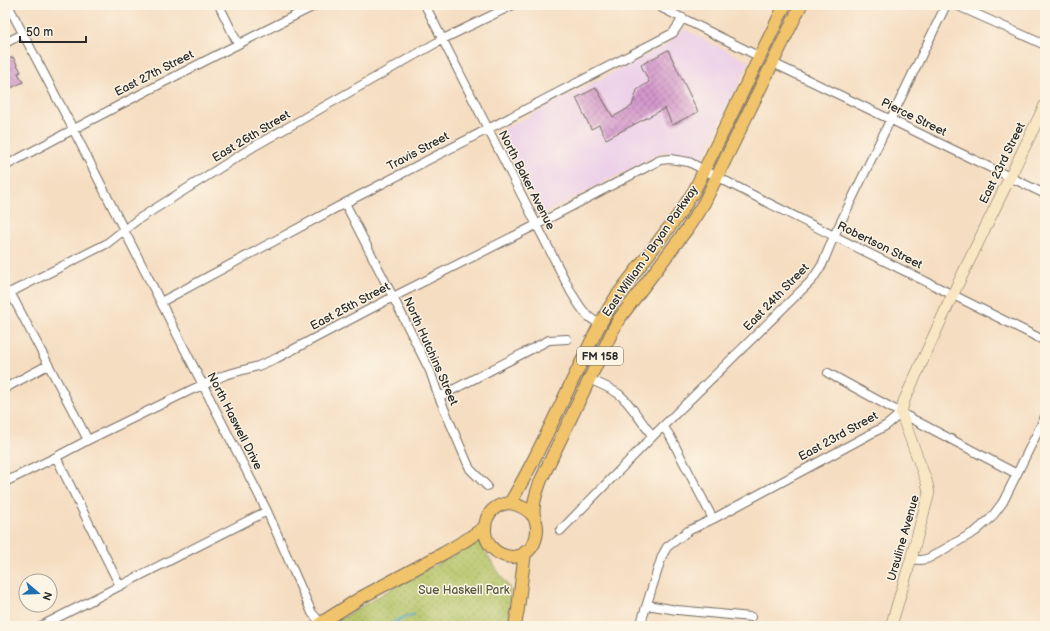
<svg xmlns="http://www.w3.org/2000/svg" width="1050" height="631" font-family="'Balsamiq Sans',sans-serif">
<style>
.built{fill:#edd1e9}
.park{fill:url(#park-dots);stroke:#707748}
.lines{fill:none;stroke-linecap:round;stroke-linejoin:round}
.stream{stroke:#41a7c2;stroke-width:2.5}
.building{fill:url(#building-cross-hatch)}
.street-casing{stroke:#726960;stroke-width:10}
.secondary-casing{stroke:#726960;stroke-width:12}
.primary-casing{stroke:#726960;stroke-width:14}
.street{stroke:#fff;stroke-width:8}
.secondary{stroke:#f9e7c3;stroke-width:11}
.primary{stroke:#f1c36a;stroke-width:12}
.labels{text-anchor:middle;stroke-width:3;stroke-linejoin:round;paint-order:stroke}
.shield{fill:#fcf5e5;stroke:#6a6863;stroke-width:1}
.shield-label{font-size:11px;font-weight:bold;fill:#2b2b2b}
.street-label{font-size:12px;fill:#2b2b2b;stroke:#fcf5e5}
.park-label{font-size:12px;fill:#54593c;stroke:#fcf5e5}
</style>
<defs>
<pattern id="park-dots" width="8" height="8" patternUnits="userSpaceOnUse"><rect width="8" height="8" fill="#b4c365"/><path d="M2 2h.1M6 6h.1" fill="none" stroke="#939f53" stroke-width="1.8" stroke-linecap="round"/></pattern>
<pattern id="building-cross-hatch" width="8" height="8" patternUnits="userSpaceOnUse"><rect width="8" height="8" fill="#d497cc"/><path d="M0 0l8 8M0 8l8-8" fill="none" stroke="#ac7ba6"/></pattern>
</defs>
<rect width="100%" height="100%" fill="#fcf5e5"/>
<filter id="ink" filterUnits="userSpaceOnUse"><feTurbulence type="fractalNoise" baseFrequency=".025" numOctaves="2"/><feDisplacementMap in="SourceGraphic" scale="8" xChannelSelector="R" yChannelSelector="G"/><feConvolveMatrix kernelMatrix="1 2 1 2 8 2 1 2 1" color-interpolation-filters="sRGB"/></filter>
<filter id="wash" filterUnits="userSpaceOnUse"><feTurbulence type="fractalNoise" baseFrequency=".012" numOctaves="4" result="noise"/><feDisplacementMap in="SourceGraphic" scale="16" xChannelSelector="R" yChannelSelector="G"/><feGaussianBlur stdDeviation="0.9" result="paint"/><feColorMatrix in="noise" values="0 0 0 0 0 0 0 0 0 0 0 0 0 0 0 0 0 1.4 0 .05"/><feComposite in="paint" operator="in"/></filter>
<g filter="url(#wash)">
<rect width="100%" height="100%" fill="#f5ddc1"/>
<!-- built -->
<path class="built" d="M684,29L749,62L703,159L666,151L542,214L498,132L668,44Z"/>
<!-- park -->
<path class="park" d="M479,542L509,588L510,616L508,626H330L332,624L403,582Z"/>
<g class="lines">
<!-- stream -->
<path class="stream" d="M390,626C397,619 404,617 414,615"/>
</g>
<g id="blocks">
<!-- building -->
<path class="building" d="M668,50L698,112L672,125L665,108L656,113L606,139L599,125L591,129L576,98L596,88L613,117L632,106L637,90L649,82L641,65Z
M13,57L21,72L18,73L23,82L5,91V63L6,62L5,61Z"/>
</g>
</g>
<g filter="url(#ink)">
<use href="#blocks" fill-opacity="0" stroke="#726960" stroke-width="1"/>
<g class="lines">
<!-- street casing -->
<g class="street-casing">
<path id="street" d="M8,5L73,129L124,230L267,511L312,613L321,623
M219,5L238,44
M425,5L571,292C579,305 585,317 600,324
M660,5L662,8L760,57
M956,5L1045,45
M5,43L23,34
M773,63L1045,194
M5,166C108,110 212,57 316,5
M345,203L393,297L430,371L439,397L470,469L487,486
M10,292L88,440
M5,295L106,244L137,220L253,147L443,39L513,5
M161,302L345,203L673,33L683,18
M828,373L901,413L1017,474
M589,379C600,384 611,388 620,395C632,405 642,424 653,436
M5,388L48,365
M439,397L549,340L567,339
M663,426L670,436L713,519
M56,457L120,586
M5,482L56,457L88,440L193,389L203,385L225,375L258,366L277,358L393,297L536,225L660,160L670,159L689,162C806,224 927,281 1045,341
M560,531L653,436L812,280L822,265L834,236L946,5
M911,559C919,560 924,561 931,557L976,531L991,518L1003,502L1045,417
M647,605L677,610L751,617
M41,626L267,511
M640,626L662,556L667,547L688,531L713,519L887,425L901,413"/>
</g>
<!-- secondary casing -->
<g class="secondary-casing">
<path id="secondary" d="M891,626L911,559L929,493L927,483L901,413L904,401L953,294L1045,105"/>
</g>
<!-- primary casing -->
<g class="primary-casing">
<path id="primary" d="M785,5L694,191L680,213L616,297C603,317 592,339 582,361C558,409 537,458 510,503C495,504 485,514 485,529C484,555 521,569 534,543C537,536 538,529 536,522C535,520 534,518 534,516C532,504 537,491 541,480L613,330L619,319L687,229L704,203L801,5
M510,503C520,505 528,509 534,517
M319,626L321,623L362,597L444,553L466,540L485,527
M515,626L518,609L525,552"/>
</g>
<!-- street -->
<use href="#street" class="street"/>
<!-- secondary -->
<use href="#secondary" class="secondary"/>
<!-- primary -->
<use href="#primary" class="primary"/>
</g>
</g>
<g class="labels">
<!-- shield labels -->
<rect class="shield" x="577" y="347" width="46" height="18" rx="3"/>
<g class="shield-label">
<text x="600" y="360">FM 158</text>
</g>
<!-- street labels -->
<g class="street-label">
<text transform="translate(154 73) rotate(-27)" y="4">East 27th Street</text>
<text transform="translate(914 117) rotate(26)" y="4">Pierce Street</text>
<text transform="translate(251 136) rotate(-31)" y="4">East 26th Street</text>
<text transform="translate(418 151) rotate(-28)" y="4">Travis Street</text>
<text transform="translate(1002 163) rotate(-64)" y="4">East 23rd Street</text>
<text transform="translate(527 180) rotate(63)" y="4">North Baker Avenue</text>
<text transform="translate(880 245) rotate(26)" y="4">Robertson Street</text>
<text transform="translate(650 251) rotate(-55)" y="4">East William J Bryan Parkway</text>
<text transform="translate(776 297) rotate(-46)" y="4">East 24th Street</text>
<text transform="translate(350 306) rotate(-28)" y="4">East 25th Street</text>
<text transform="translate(431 351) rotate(66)" y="4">North Hutchins Street</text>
<text transform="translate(235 421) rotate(63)" y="4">North Haswell Drive</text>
<text transform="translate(838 436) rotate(-29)" y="4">East 23rd Street</text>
<text transform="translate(903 538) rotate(-74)" y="4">Ursuline Avenue</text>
</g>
<!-- park labels -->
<g class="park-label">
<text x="464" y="594">Sue Haskell Park</text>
</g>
</g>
<!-- margin -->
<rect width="1050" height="631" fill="none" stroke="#fcf5e5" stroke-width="20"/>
<!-- north arrow -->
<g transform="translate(38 593) rotate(109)"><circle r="19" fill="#fcf5e5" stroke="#a8a49b"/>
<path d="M0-3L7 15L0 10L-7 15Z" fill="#1f6fb2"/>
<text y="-6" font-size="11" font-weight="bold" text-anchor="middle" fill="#2b2b2b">N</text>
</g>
<!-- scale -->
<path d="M20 36v6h66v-6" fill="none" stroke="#2b2b2b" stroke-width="2"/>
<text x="26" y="36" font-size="12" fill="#2b2b2b" stroke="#fcf5e5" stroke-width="3" paint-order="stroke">50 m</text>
</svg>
